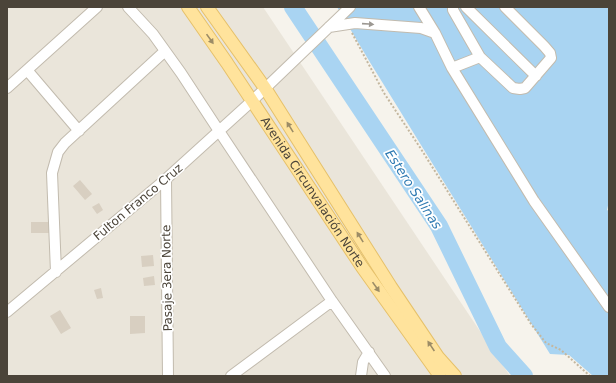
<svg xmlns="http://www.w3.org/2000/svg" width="616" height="383" font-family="'DejaVu Sans',sans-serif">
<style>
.residential{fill:#eae5da}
.water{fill:#a9d4f2}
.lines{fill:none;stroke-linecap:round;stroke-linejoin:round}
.river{stroke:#a9d4f2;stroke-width:18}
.building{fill:#d8cfc1}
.minor-casing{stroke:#c2bbae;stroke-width:12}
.major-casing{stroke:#e6c16a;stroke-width:14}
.path{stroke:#c4b79f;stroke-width:2;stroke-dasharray:2 2;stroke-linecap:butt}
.minor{stroke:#fff;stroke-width:10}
.major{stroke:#ffe39c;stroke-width:12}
.oneway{fill:#9c9892}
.oneway2{fill:#9c8c66}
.labels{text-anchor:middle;stroke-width:3.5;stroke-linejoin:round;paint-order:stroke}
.street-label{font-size:12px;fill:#4b4439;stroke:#fff}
.water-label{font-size:13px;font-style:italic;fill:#2e7ab2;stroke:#fff}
</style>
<rect width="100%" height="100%" fill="#f6f3ec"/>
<!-- residential -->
<path class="residential" d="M7,7H263L510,376H7Z"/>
<!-- water -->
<path class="water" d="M337,7H609V201L607,210L609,211V375L593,376L569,355L550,354L371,64Z"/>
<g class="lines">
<!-- river -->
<path class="river" d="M293,7L439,226L498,347L524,376"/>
</g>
<!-- building -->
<path class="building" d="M80,180L92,194L85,200L73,186Z
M99,203L103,210L97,214L92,207Z
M31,222H51L52,233H31Z
M153,255L154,266L142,267L141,256Z
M154,276L155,285L144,286L143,278Z
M101,288L103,298L97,299L94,290Z
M60,310L71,328L61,334L50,316Z
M130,316H145V333L130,334Z"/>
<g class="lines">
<!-- minor casing -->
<g class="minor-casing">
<path id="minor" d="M128,7L153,34L181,73L219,131L332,301L385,376
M419,7L435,33L452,68L480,57
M453,7V10L480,57L513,88L520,89L525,88L551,58L550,53L544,46L505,7
M466,7L536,76
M329,27L355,23L421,28L435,33
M452,68L534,201L609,307
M27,70L79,131
M7,88L97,7
M166,179L168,376
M56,272L52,173L58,152L65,143L165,51
M7,312L166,179L252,101L350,7
M231,376L332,301
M361,376L363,362L369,352"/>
</g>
<!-- major casing -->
<g class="major-casing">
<g id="major">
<path id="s1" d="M188,7L227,63L362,267L440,376"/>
<path d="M207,7L265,88L391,287L438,357L455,376"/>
</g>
</g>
<!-- path -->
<path class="path" d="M352,33L384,93L421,149L531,324L546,343L561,350L590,376"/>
<!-- minor -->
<use href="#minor" class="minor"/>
<!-- major -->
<use href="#major" class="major"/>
</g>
<!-- one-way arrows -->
<defs><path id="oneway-solid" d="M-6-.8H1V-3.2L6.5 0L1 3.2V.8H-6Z"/></defs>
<use class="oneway" href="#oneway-solid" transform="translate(368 24) rotate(4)"/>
<g class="oneway2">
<use href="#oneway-solid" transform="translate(210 39) rotate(55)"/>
<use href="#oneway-solid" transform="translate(290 127) rotate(-122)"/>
<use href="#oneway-solid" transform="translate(360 237) rotate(-122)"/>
<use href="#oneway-solid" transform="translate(376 287) rotate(55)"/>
<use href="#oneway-solid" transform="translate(431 346) rotate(-124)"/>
</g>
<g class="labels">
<!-- street labels -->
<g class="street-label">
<text dy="4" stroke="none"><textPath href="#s1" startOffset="223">Avenida Circunvalación Norte</textPath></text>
<text transform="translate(138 202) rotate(-40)" y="4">Fulton Franco Cruz</text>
<text transform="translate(167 278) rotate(-91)" y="4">Pasaje 3era Norte</text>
</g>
<!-- water labels -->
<g class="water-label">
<text transform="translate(414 189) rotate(57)" y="5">Estero Salinas</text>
</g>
</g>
<!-- border -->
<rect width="616" height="383" fill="none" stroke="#4b4439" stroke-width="16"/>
</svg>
